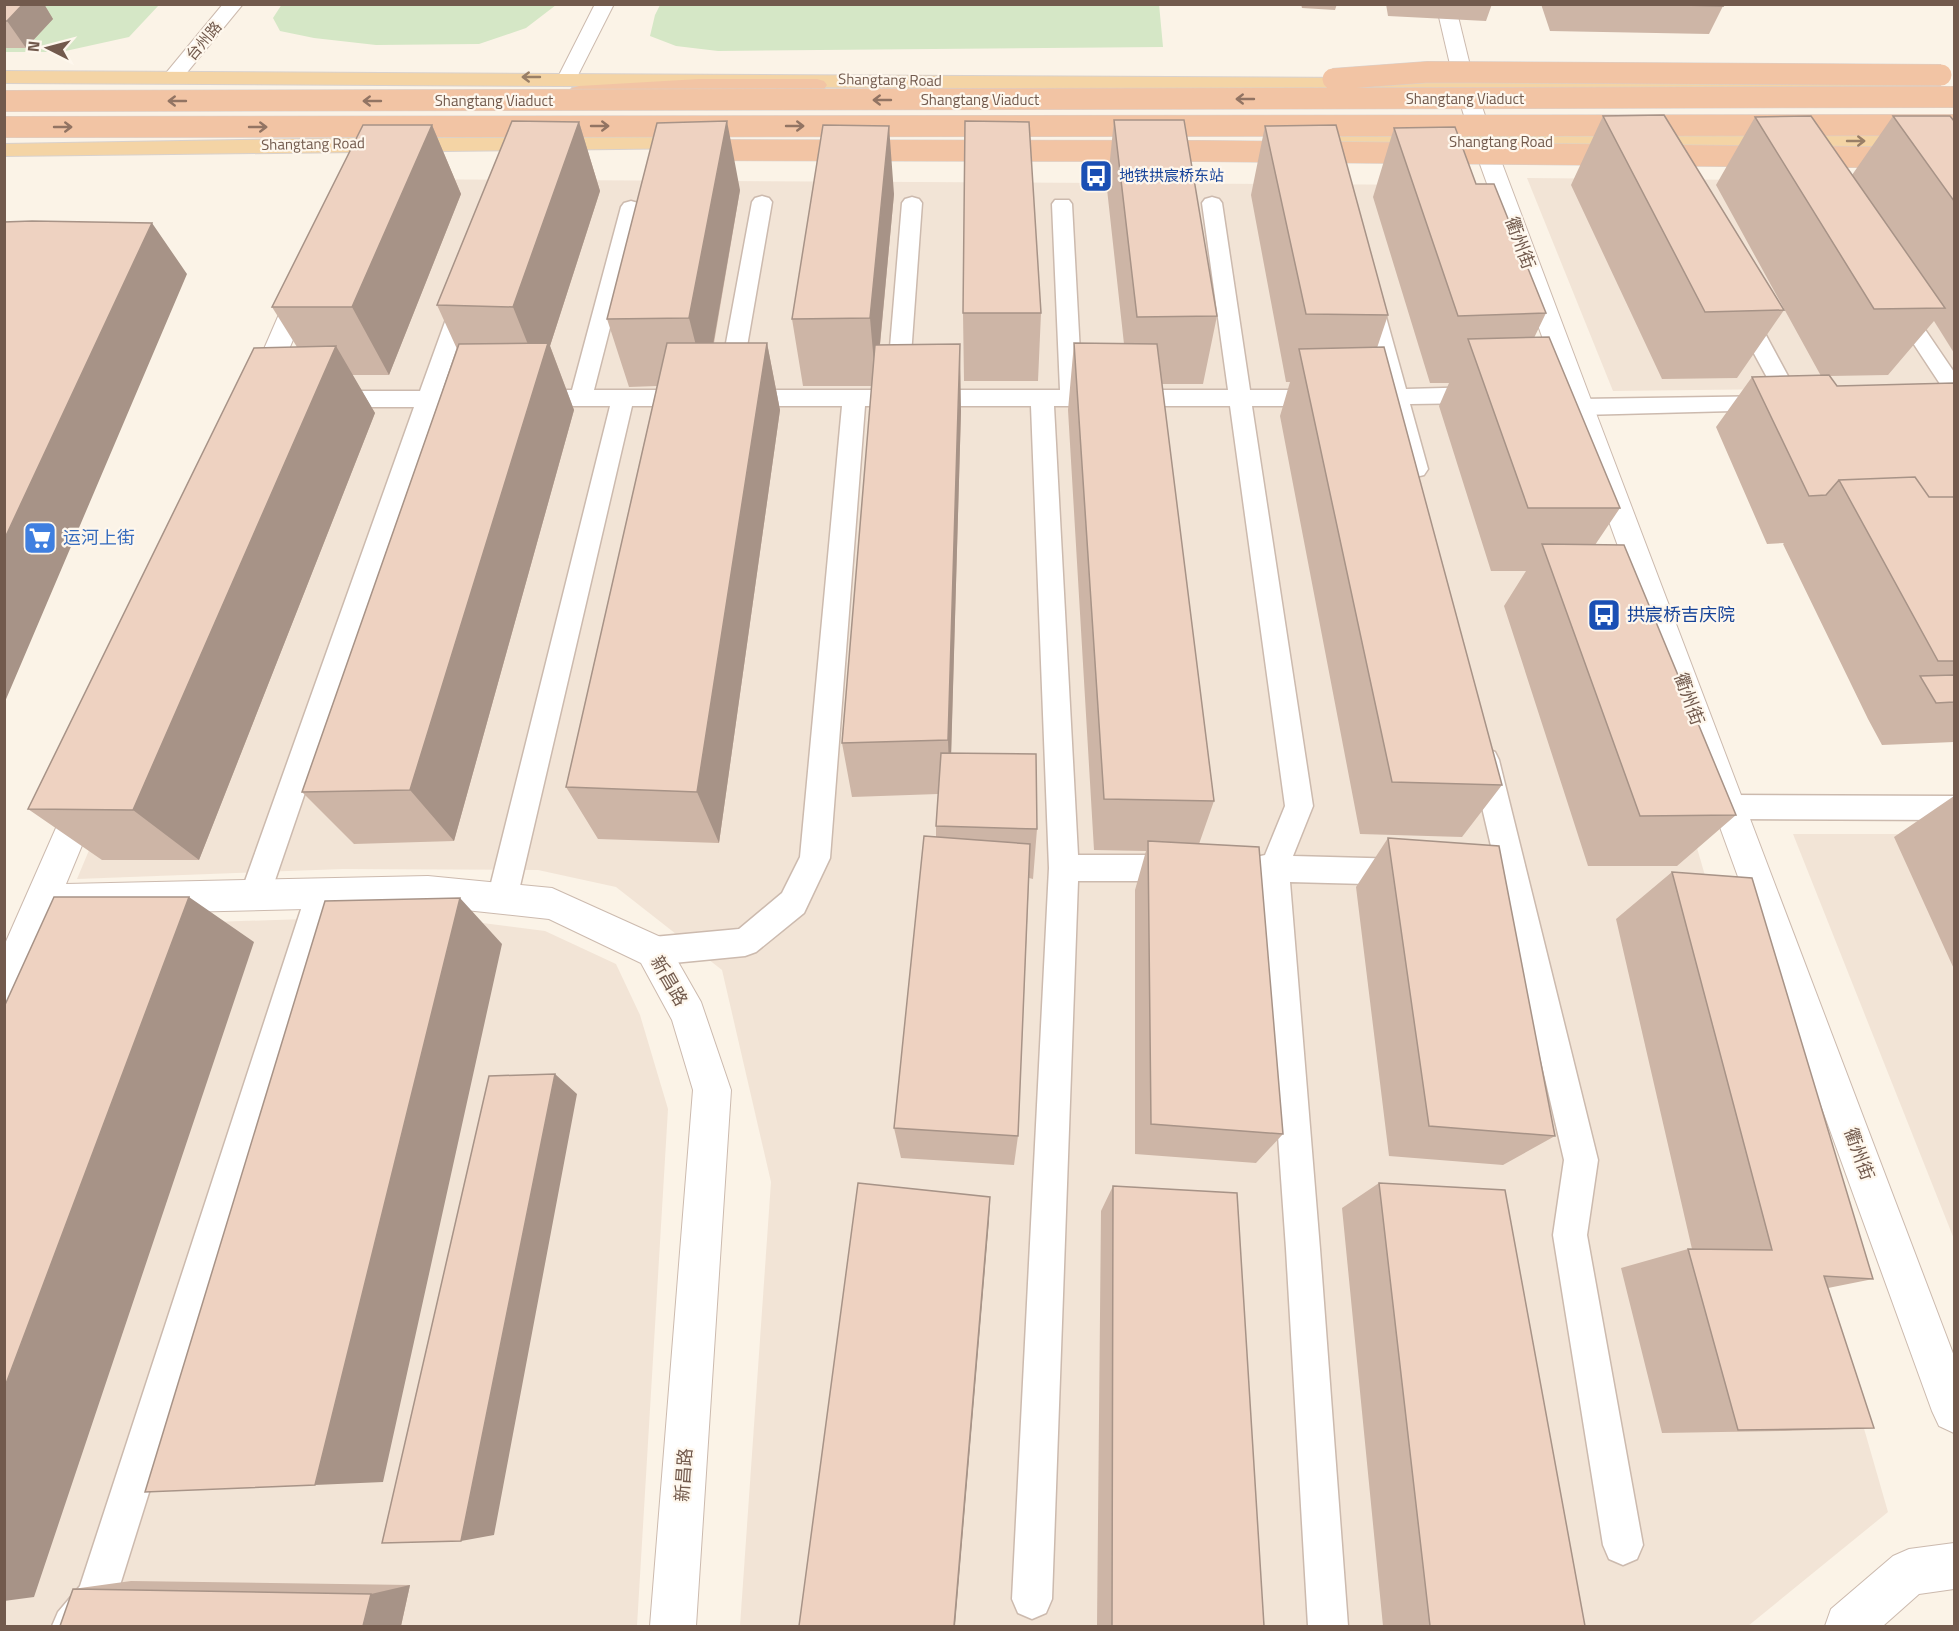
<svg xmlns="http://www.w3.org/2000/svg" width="1959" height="1631" font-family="'Titillium Web','Noto Sans SC',sans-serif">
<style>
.residential{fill:#f2e4d6}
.green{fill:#d5e7c6}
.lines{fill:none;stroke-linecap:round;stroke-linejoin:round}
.service-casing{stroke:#ccbaae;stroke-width:3}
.minor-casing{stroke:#ccbaae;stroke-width:2}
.tertiary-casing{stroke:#ccbaae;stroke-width:2}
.primary-casing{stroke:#d8d1cd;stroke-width:2}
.trunk-casing{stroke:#d8d1cd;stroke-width:2}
.service{fill:#fff;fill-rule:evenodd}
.minor{fill:#fff;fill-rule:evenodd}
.tertiary{fill:#fff;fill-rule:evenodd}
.primary{fill:#f4d4a5;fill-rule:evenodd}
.trunk{fill:#f2c4a4;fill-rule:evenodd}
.trunk-bridge-casing{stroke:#d8d1cd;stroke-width:22;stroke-linecap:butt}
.trunk-bridge{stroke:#f2c4a4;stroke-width:21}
.wall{fill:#cdb5a6}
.shaded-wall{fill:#a79387}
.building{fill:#eed2c1;stroke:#a79387;stroke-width:1.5}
.oneway{stroke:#997f67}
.oneway2{stroke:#927463}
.labels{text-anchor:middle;stroke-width:4.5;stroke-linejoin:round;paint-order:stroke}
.far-street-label{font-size:15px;fill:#725a4d;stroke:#fef7ed}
.far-transit-label{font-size:15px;fill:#164399;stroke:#fef7ed;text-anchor:start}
.street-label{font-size:18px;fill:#725a4d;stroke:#fef7ed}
.shop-label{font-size:18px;fill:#366cbe;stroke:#fef7ed;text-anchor:start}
.transit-label{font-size:18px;fill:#164399;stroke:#fef7ed;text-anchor:start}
</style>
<rect width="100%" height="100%" fill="#fbf3e7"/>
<!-- residential -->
<path class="residential" d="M1527,178L1954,182V387L1613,391Z
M370,179L1461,185L1689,820L1888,1512L1748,1626H740L771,1182L722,970L616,887L538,870L343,869L77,879Z
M1793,834H1954V1239Z
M420,915L545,931L616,964L640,1015L668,1109L637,1626H5V1081L66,927Z"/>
<!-- green -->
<path class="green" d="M282,4H556V5L526,28L479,44L376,45L314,38L280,31L273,18Z
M1159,4L1163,47L718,51L676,46L650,36L655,15L660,5Z
M4,5H159L129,37L61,52H5Z"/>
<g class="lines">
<!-- service casing -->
<g class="service-casing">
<path id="service" d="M762,196L769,198L772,202L741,381L738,386L730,388L722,386L719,381L752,202L755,198Z
M912,197L919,199L922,203L909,383L906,388L898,390L890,388L887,383L902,203L905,199Z
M1212,197L1219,199L1222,203L1250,390H1324L1332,393L1335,398L1332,403L1324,406H1252L1313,806L1293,856L1404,859L1414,863L1419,872L1414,881L1404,885L1290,882L1320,1249L1348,1626H1308L1286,1249L1260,881L1248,877L1243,868L1248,859L1265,855L1285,806L1230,406H1054L1078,855H1179L1189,859L1194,868L1189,877L1179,881H1078L1052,1599L1046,1613L1032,1619L1018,1613L1012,1599L1049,868L1031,406H865L830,858L804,913L756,952L745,956L653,965L642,961L638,951L642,941L653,937L739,929L782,893L800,857L842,406H741L733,403L730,398L733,393L741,390H1060L1052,204L1055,200H1069L1072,204L1082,390H1228L1202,203L1205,199Z
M631,201L638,203L641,207L594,390H691L699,393L702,398L699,403L691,406H632L517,899L513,908L502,912L491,908L487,899L610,406H531L523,403L520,398L523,393L531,390H572L621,207L624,203Z
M464,290L471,292L474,297L442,391H478L486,394L489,399L486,404L478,407H437L270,895L265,904L255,908L245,904L240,895L414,407H327L319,404L316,399L319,394L327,391H420L454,297L457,292Z
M1371,292L1378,294L1381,299L1406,389L1480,387L1488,390L1491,395L1488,400L1480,403L1410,404L1428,469L1424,475L1416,477L1408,475L1404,469L1388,404L1372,402L1369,397L1372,392L1384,389L1361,299L1364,294Z
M1898,298L1905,300L1954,372V395L1946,393L1888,305L1891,300Z
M1742,304L1749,306L1753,311L1802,402L1799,407L1791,410L1783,407L1781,404L1779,407L1771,410L1581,415L1573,412L1570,407L1573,402L1581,399L1777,396L1731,311L1735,306Z
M1485,748L1495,752L1499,760L1598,1160L1587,1235L1643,1545L1637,1559L1623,1565L1609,1559L1603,1545L1553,1235L1564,1160L1471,760L1475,752Z
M1729,795L1954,796V820L1729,819L1719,816L1715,807L1719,798Z
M321,881L331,885L336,894L116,1598L110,1612L98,1626H52L58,1612L80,1586L306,894L311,885Z"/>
</g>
<!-- minor casing -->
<g class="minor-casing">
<path id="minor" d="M223,4H243L180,81H166L163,77L166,73Z
M595,4H614L575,81H561L558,77Z
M1465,80L1472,82L1475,86L1494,142L1588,392L1954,1356V1433L1939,1426L1932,1411L1562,392L1472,142L1455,86L1458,82Z
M302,281L310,284L314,289L273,388L269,394L260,397L251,394L247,388L290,289L294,284Z
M86,783L98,787L102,797L66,884L428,876L552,888L665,939L701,1002L731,1090L696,1626H650L693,1090L672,1020L641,963L549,919L428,906L53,915L17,1000L4,1005V946L74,787Z
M1954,1543V1589L1919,1594L1883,1626H1825L1831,1609L1893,1556L1909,1549Z"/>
</g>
<!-- tertiary casing -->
<g class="tertiary-casing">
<path id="tertiary" d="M1436,4H1455L1475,86L1472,90L1465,92L1458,90L1455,86Z"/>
</g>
<!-- primary casing -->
<g class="primary-casing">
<path id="primary" d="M4,71L1920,81L1927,83L1930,87L1927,91L1920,93L4,83Z
M1314,136H1954V148H1314L1306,147L1303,142L1306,137Z
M696,137L704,138L707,143L704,148L4,156V144L363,138Z"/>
</g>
<!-- trunk casing -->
<g class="trunk-casing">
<path id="trunk" d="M699,79H817L824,81L827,85L824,89L817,91H699L579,98L572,96L569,92L572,88L579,86Z"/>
</g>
<!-- service -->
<use href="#service" class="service"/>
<!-- minor -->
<use href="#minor" class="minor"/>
<!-- tertiary -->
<use href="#tertiary" class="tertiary"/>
<!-- primary -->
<use href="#primary" class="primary"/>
<!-- trunk -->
<use href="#trunk" class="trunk"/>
<!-- trunk-bridge casing -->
<g class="trunk-bridge-casing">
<path id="trunk-bridge" d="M1333,79L1428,72L1941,75
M4,101L1954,97
M4,127L1954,125
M687,150L1201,151L1954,158"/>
</g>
<!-- trunk-bridge -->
<use href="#trunk-bridge" class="trunk-bridge"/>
</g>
<!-- wall -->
<path class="wall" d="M4,4H44L53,19L26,48H4Z
M1301,4H1337L1335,10L1302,8Z
M1386,4H1492L1486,21L1388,16Z
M1541,4H1722L1723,6L1709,34L1550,31Z
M1603,116L1784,310L1737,378L1662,379L1571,185Z
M1893,116L1954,121V353L1934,321L1888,375L1830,376L1837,386L1954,383V742L1882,745L1868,719L1783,544L1784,543L1767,544L1716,427L1752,377L1821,376L1716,185L1755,117L1852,175Z
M1114,120L1217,316L1203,384H1162L1214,801L1199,844L1283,1134L1256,1163L1135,1154V890L1146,851L1094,850L1068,410L1074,343L1124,344L1107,189Z
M579,122L600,191L550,346L574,410L454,841L354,844L302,792L457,349L437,305Z
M432,125L461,194L389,375H352L375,413L199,860H102L28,809L297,347L272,307Z
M1265,126L1388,315L1377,348L1502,785L1462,837L1360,834L1280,416L1290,382H1286L1251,195Z
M1394,128L1476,184L1546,313L1534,338L1620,508L1595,545L1736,815L1677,866H1588L1504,606L1526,571H1491L1439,406L1449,383H1430L1373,197Z
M740,190L714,343H767L780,410L719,843L598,839L566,787L657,386L629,387L607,319Z
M894,194L880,345L961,411L951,754L1037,829L1033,879L1029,878L1018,1136L1014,1165L901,1158L894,1128L936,837V826L938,794L852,797L842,743L872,386H803L792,319Z
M963,313H1041L1038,381H964Z
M1954,796V969L1894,837Z
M1388,838L1555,1136L1503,1165L1389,1156L1356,887Z
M1672,872L1873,1279L1828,1288L1874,1428L1784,1431L1662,1433L1621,1268L1688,1249H1692L1616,919Z
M1379,1183L1585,1626H1383L1342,1208Z
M1113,1186L1264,1626H1097L1101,1211Z
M131,1581L410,1585L401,1626L73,1589Z"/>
<!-- shaded-wall -->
<path class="shaded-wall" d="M23,4H44L53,19L26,48L7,21Z
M727,121L740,190L706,385L689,318Z
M579,122L600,191L550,346L574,410L454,841L410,790L539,372L513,307Z
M432,125L461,194L389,375L352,307Z
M889,126L894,194L876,386L870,318Z
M152,223L187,274L4,704V540Z
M767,343L780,410L719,843L697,792Z
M960,344L961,411L950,794L948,740Z
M336,346L375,413L199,860L133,810Z
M189,897L254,942L34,1597L4,1601V1389Z
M460,898L502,944L383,1482L315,1485Z
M555,1074L577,1094L494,1535L461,1541Z
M990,1197L989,1221L955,1626H954Z
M410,1585L401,1626H363L371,1594Z"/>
<!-- building -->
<path class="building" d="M4,4H23L7,21H4Z
M1635,4H1722L1723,6Z
M1664,115L1784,310L1705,312L1603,116Z
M1811,116L1945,308L1874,309L1755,117Z
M1893,116H1950L1954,121V201Z
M1114,120H1184L1217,316L1137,317Z
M512,121L579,122L513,307L437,305Z
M727,121L689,318L607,319L657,123Z
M965,121L1029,122L1041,313H963Z
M363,125H432L352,307H272Z
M823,125L889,126L870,318L792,319Z
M1336,125L1388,315L1306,314L1265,126Z
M1455,127L1476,184H1494L1546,313L1458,316L1394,128Z
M32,221L152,223L4,540V222Z
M1549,337L1620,508H1528L1468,339Z
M548,343L410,790L302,792L459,344Z
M667,343H767L697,792L566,787Z
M1074,343L1157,344L1214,801L1104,799Z
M960,344L948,740L842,743L875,345Z
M336,346L133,810L28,809L254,348Z
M1384,347L1502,785L1392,782L1299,349Z
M1829,375L1837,386L1954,383V497H1929L1915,477L1839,480L1826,495L1809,496L1752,377Z
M1915,477L1929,497H1954V661H1938L1839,480Z
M1542,544L1624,545L1736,815L1640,816Z
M1954,675V702L1936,703L1920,676Z
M941,753L1036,754L1037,829L936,826Z
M924,836L1030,844L1018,1136L894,1128Z
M1388,838L1499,846L1555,1136L1429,1126Z
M1148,841L1259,847L1283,1134L1151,1124Z
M1672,872L1752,878L1873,1279L1824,1276L1874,1428L1738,1430L1688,1249L1772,1250Z
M54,897H189L4,1389V1007Z
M460,898L315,1485L145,1492L325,901Z
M555,1074L461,1541L382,1543L489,1076Z
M858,1183L990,1197L954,1626H799Z
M1379,1183L1505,1190L1585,1626H1430Z
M1113,1186L1237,1193L1264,1626H1112Z
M73,1589L371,1594L363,1626H60Z"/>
<!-- one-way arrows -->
<defs><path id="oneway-shaft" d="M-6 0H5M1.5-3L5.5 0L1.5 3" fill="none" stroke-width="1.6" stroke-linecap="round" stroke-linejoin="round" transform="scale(1.5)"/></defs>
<g class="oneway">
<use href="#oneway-shaft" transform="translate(531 77) rotate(180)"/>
<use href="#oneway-shaft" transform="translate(1856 141)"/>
</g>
<g class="oneway2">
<use href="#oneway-shaft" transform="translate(1245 99) rotate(180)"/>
<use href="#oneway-shaft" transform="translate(882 100) rotate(180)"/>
<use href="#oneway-shaft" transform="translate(177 101) rotate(180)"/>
<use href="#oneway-shaft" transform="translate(372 101) rotate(180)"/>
<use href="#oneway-shaft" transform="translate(600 126)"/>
<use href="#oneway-shaft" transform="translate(795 126)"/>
<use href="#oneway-shaft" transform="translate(63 127)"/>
<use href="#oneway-shaft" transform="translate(258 127)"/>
</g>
<!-- icons -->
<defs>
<g id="bus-square" transform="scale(1.725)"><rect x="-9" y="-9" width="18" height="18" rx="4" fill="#1a4fb4" stroke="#fef7ed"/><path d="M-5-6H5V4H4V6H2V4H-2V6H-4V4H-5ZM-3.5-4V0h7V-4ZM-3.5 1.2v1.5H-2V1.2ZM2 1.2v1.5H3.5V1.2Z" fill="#fff"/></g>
<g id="supermarket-square" transform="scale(1.725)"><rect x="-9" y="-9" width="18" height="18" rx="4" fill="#3f7fe0" stroke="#fef7ed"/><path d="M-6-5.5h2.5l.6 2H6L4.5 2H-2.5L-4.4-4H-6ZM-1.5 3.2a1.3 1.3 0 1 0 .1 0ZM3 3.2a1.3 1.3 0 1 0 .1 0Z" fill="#fff"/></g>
</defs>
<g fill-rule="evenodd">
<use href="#bus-square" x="1096" y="176"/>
<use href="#supermarket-square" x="40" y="538"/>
<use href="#bus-square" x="1604" y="615"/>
</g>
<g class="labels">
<!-- far-street labels -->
<g class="far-street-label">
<text transform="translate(204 41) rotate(-50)" y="5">台州路</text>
<text transform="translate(890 80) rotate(1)" y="5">Shangtang Road</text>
<text x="1465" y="104">Shangtang Viaduct</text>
<text x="980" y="105">Shangtang Viaduct</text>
<text x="494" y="106">Shangtang Viaduct</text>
<text x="1501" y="147">Shangtang Road</text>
<text transform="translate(313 144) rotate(-1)" y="5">Shangtang Road</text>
</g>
<!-- far-transit labels -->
<g class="far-transit-label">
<text x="1119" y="181">地铁拱宸桥东站</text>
</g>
<!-- street labels -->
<g class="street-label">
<text transform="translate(1520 243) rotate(70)" y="6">衢州街</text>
<text transform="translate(1689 699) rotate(70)" y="6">衢州街</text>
<text transform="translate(669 981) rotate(60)" y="6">新昌路</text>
<text transform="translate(1859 1154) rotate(70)" y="6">衢州街</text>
<text transform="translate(684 1475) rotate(-86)" y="6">新昌路</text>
</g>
<!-- shop labels -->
<g class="shop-label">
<text x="63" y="544">运河上街</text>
</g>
<!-- transit labels -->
<g class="transit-label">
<text x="1627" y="621">拱宸桥吉庆院</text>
</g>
</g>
<!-- border -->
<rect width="1959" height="1631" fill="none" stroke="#725a4d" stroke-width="12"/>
<!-- north arrow -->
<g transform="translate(48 48) rotate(276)" stroke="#fef7ed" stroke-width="4.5" paint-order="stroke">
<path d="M0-4.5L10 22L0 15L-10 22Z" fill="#725a4d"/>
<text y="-9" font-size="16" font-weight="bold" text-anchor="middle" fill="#725a4d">N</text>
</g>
</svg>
